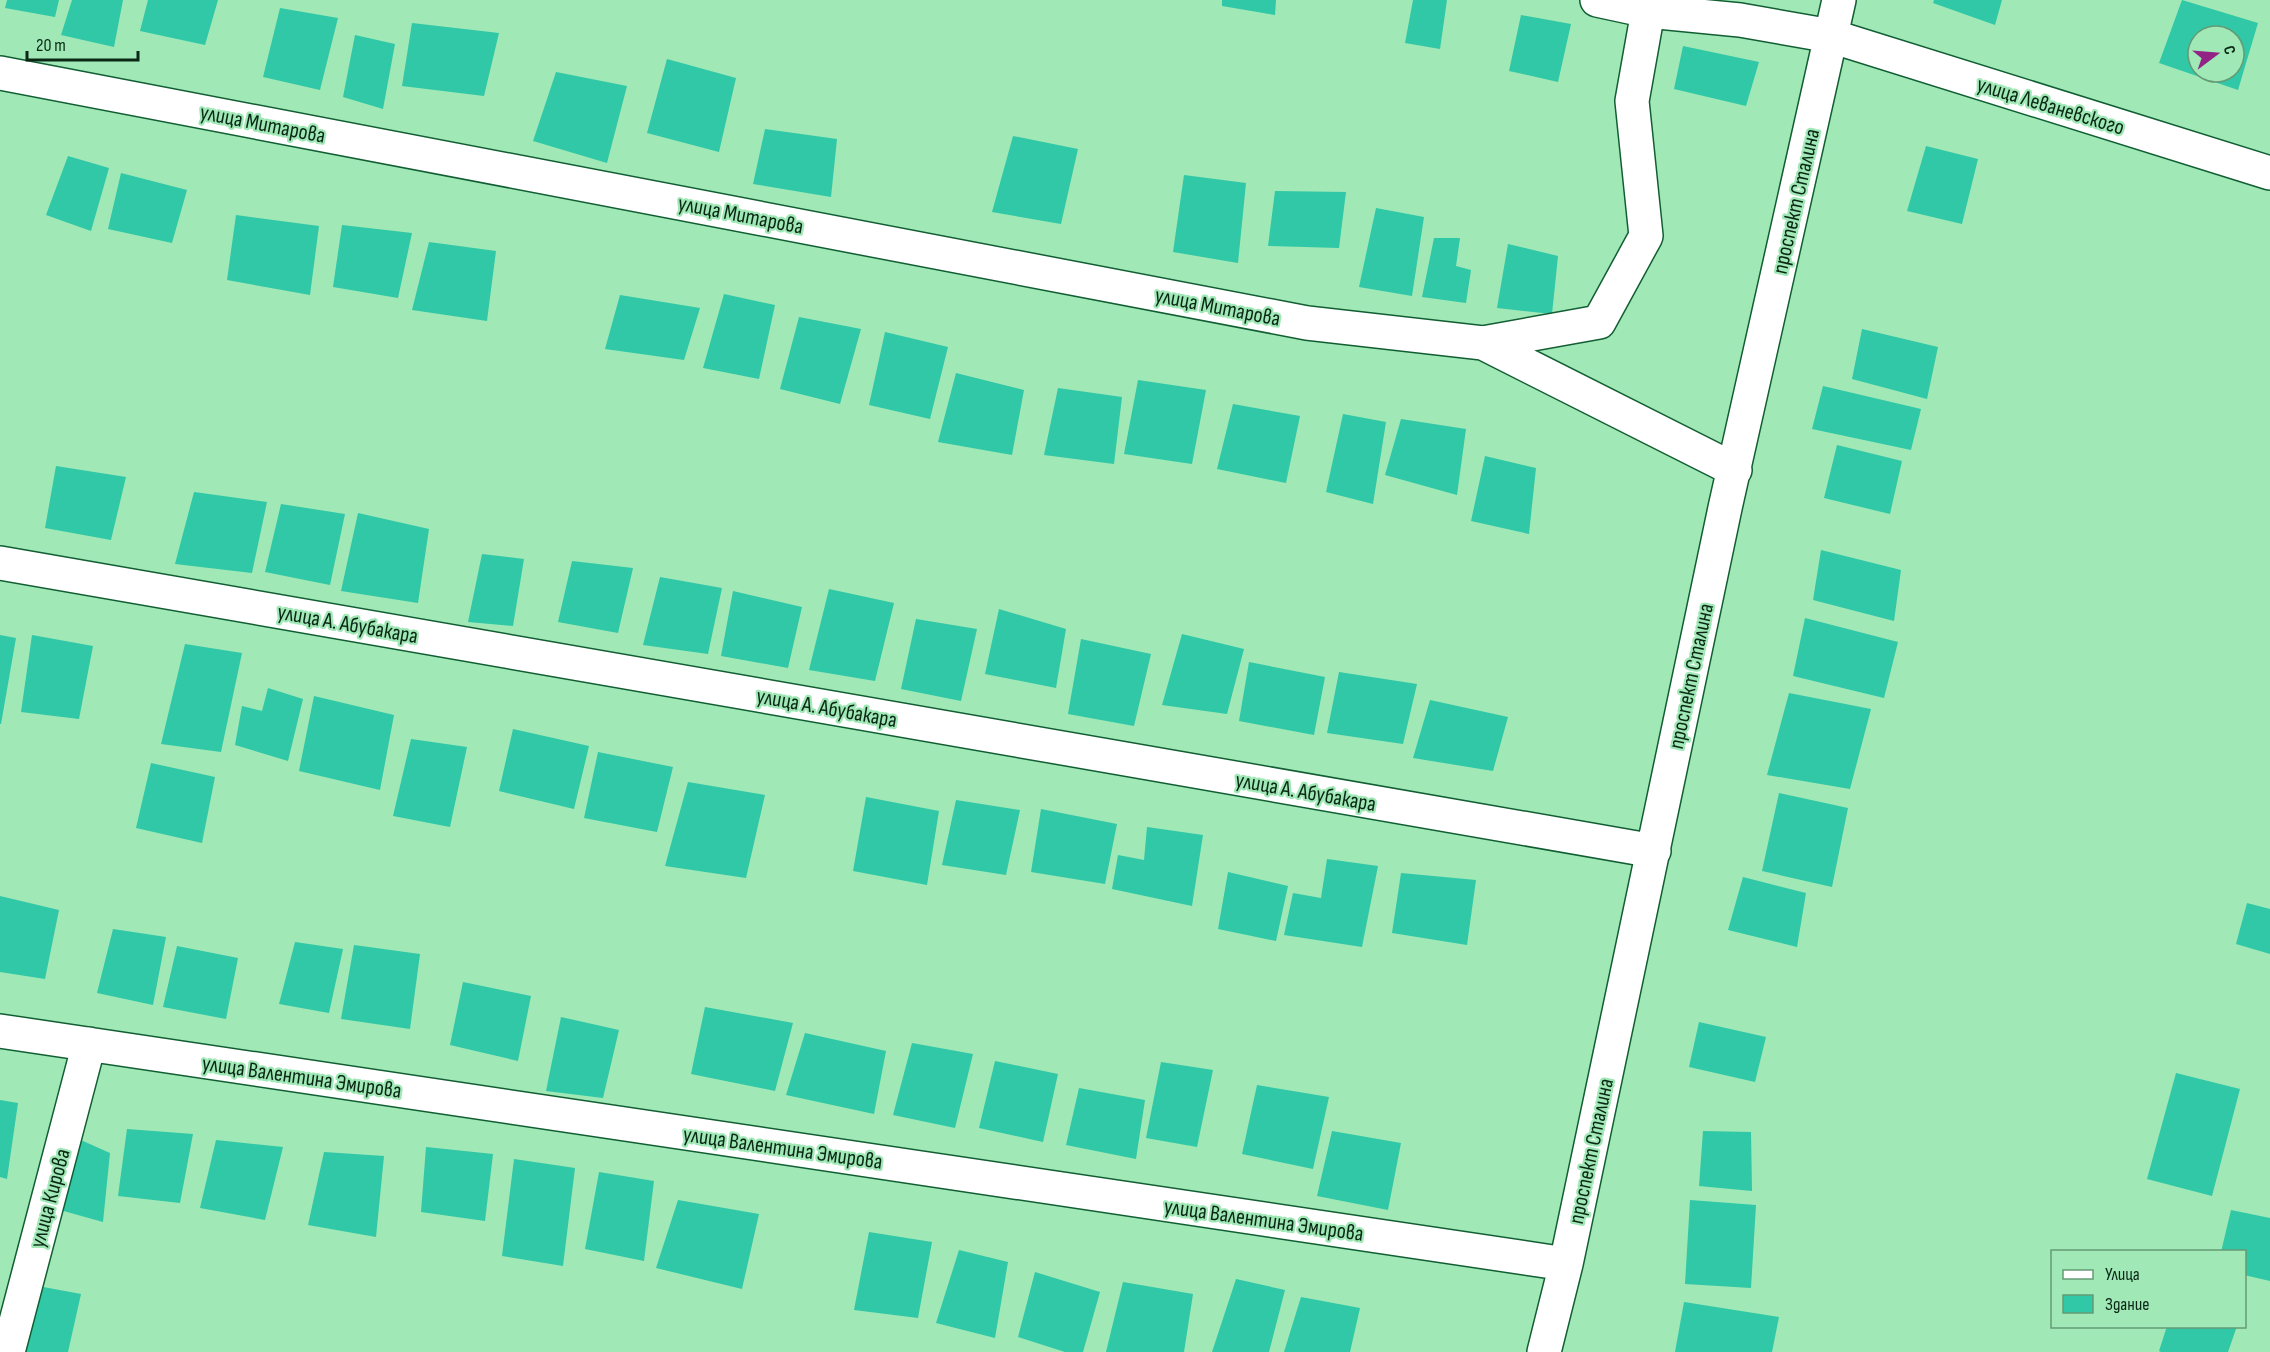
<svg xmlns="http://www.w3.org/2000/svg" width="2270" height="1352" font-family="'Sofia Sans Condensed',sans-serif">
<style>
.building{fill:#30c8a6;fill-rule:evenodd}
.lines{fill:none;stroke-linecap:round;stroke-linejoin:round}
.minor-casing{stroke:#115e33;stroke-width:36}
.minor{stroke:#fff;stroke-width:33}
.labels{text-anchor:middle;stroke-width:4.5;stroke-linejoin:round;paint-order:stroke}
.street-label{font-size:22px;fill:#0a2815;stroke:#a0e8b6}
</style>
<rect width="100%" height="100%" fill="#a0e8b6"/>
<!-- building -->
<path class="building" d="M7,0H59L55,17L5,8Z
M72,0H123L114,47L61,35Z
M148,0H218L205,45L140,31Z
M1222,0H1276L1275,15L1222,6Z
M1413,0H1447L1440,49L1405,43Z
M1934,0H2002L1995,25L1933,3Z
M2182,0L2258,23L2238,90L2159,63ZM2198,36H2234V72H2198Z
M280,8L338,18L320,90L263,77Z
M1521,15L1571,24L1558,82L1509,71Z
M412,23L499,33L484,96L402,86Z
M355,35L395,44L383,109L343,97Z
M1683,46L1759,62L1746,106L1674,89Z
M667,59L736,78L719,152L647,133Z
M556,72L627,86L607,163L533,141Z
M765,129L837,139L831,197L753,184Z
M1013,136L1078,149L1061,224L992,212Z
M1926,146L1978,159L1962,224L1907,211Z
M68,156L109,168L91,231L46,215Z
M121,173L187,190L172,243L108,229Z
M1184,175L1246,183L1238,263L1173,252Z
M1275,191L1346,192L1339,248L1268,246Z
M1376,208L1424,217L1412,296L1359,287Z
M236,215L319,226L310,295L227,280Z
M342,225L412,233L398,298L333,287Z
M1434,238H1460L1456,266L1471,270L1466,303L1422,297Z
M429,242L496,251L487,321L412,310Z
M1508,244L1558,256L1552,314L1497,308Z
M724,294L775,305L759,379L703,368Z
M620,295L700,308L684,360L605,349Z
M799,317L861,329L840,404L780,389Z
M1862,329L1938,347L1927,399L1852,379Z
M885,332L948,347L930,419L869,405Z
M956,373L1024,390L1012,455L938,442Z
M1138,380L1206,390L1192,464L1124,454Z
M1823,386L1921,409L1911,450L1812,429Z
M1058,388L1122,397L1114,464L1044,455Z
M1233,404L1300,416L1286,483L1217,469Z
M1343,414L1386,422L1373,504L1326,492Z
M1401,419L1466,429L1457,495L1385,475Z
M1837,445L1902,461L1890,514L1824,498Z
M1485,456L1536,468L1529,534L1471,521Z
M56,466L126,477L111,540L45,528Z
M194,492L267,502L252,573L175,564Z
M281,504L345,514L330,585L265,572Z
M358,513L429,529L418,603L341,591Z
M1821,550L1901,570L1894,621L1813,600Z
M482,554L524,559L513,626L468,622Z
M572,561L633,568L618,633L558,622Z
M660,577L722,588L708,654L643,645Z
M829,589L894,603L875,681L809,670Z
M733,591L802,607L788,668L721,656Z
M999,609L1066,629L1056,688L985,674Z
M1805,618L1898,642L1884,698L1793,676Z
M916,619L977,629L961,701L901,689Z
M1182,634L1244,649L1227,714L1162,705Z
M0,635L16,638L1,724H0Z
M32,635L93,646L79,719L21,712Z
M1081,639L1151,654L1134,726L1068,714Z
M185,644L242,653L221,752L161,744Z
M1249,662L1325,677L1314,735L1239,721Z
M1339,672L1417,684L1403,744L1327,733Z
M268,688L303,699L288,761L235,745L242,706L262,711Z
M1789,693L1871,709L1850,789L1767,775Z
M314,696L394,715L380,790L299,771Z
M1430,700L1508,717L1493,771L1413,758Z
M513,729L589,746L574,809L499,791Z
M411,739L467,747L450,827L393,816Z
M598,752L673,767L657,832L584,818Z
M151,763L215,777L202,843L136,828Z
M688,782L765,795L746,878L665,866Z
M1779,793L1848,808L1832,887L1762,871Z
M866,797L939,811L927,885L853,871Z
M956,800L1020,810L1006,875L942,865Z
M1041,809L1117,824L1105,884L1031,872Z
M1147,827L1203,835L1192,906L1112,889L1118,855L1144,860Z
M1327,859L1378,866L1362,947L1284,935L1293,893L1321,898Z
M1228,872L1288,886L1276,941L1218,929Z
M1401,873L1476,880L1467,945L1392,933Z
M1743,877L1806,893L1797,947L1728,930Z
M0,896L59,910L45,979L0,972Z
M2247,903L2270,909V954L2236,944Z
M113,929L166,937L153,1005L97,993Z
M295,942L343,949L329,1013L279,1004Z
M354,945L420,954L410,1029L341,1019Z
M177,946L238,958L226,1019L163,1007Z
M463,982L531,996L518,1061L450,1045Z
M705,1007L793,1023L775,1091L691,1074Z
M561,1017L619,1030L603,1098L546,1091Z
M1699,1022L1766,1037L1755,1082L1689,1067Z
M805,1033L886,1051L874,1114L786,1095Z
M912,1043L973,1054L955,1128L893,1115Z
M995,1061L1058,1074L1043,1142L979,1128Z
M1161,1062L1213,1070L1197,1147L1146,1138Z
M2176,1073L2240,1089L2212,1196L2147,1179Z
M1257,1085L1329,1097L1313,1169L1242,1154Z
M1079,1088L1145,1100L1136,1159L1066,1145Z
M0,1100L18,1103L7,1179L0,1177Z
M127,1129L193,1134L180,1203L118,1196Z
M1332,1131L1401,1143L1388,1210L1317,1196Z
M1703,1131L1751,1132L1752,1191L1699,1186Z
M74,1137L110,1153L103,1222L60,1210Z
M216,1140L283,1147L265,1220L200,1208Z
M426,1147L493,1154L485,1221L421,1212Z
M324,1152L384,1156L376,1237L308,1225Z
M514,1159L575,1168L563,1266L502,1256Z
M599,1172L654,1181L644,1261L585,1249Z
M678,1200L759,1214L742,1289L656,1268Z
M1690,1200L1756,1205L1751,1288L1685,1284Z
M2231,1210L2270,1218V1281L2244,1275V1252H2221Z
M869,1232L932,1242L918,1318L854,1310Z
M959,1250L1008,1262L995,1338L936,1323Z
M1035,1272L1100,1292L1083,1352H1065L1018,1337Z
M1236,1279L1285,1290L1269,1352H1212Z
M1123,1282L1193,1294L1184,1352H1106Z
M38,1286L81,1294L68,1352H25Z
M1301,1297L1360,1308L1350,1352H1284Z
M1684,1302L1779,1317L1772,1352H1675Z
M2167,1326H2237L2228,1352H2161L2159,1351Z"/>
<g class="lines">
<!-- minor casing -->
<g class="minor-casing">
<path id="minor" d="M1597,0L1648,11L1649,0
M0,73L1307,323L1483,343L1599,322L1646,236L1632,101L1648,11L1740,20L1831,36L2270,173
M1483,343L1735,470
M0,563L1654,851
M0,1031L1566,1264
M8,1352L89,1044
M1544,1352L1566,1264L1725,508L1839,0"/>
</g>
<!-- minor -->
<use href="#minor" class="minor"/>
</g>
<g class="labels">
<!-- street labels -->
<g class="street-label">
<text transform="translate(2051 105) rotate(17)" y="8">улица Леваневского</text>
<text transform="translate(263 123) rotate(11)" y="8">улица Митарова</text>
<text transform="translate(1795 201) rotate(-77)" y="8">проспект Сталина</text>
<text transform="translate(741 214) rotate(11)" y="8">улица Митарова</text>
<text transform="translate(1218 306) rotate(11)" y="8">улица Митарова</text>
<text transform="translate(348 623) rotate(10)" y="8">улица А. Абубакара</text>
<text transform="translate(1690 676) rotate(-78)" y="8">проспект Сталина</text>
<text transform="translate(827 707) rotate(10)" y="8">улица А. Абубакара</text>
<text transform="translate(1306 791) rotate(10)" y="8">улица А. Абубакара</text>
<text transform="translate(302 1076) rotate(8)" y="8">улица Валентина Эмирова</text>
<text transform="translate(783 1147) rotate(8)" y="8">улица Валентина Эмирова</text>
<text transform="translate(1590 1151) rotate(-78)" y="8">проспект Сталина</text>
<text transform="translate(49 1198) rotate(-75)" y="8">улица Кирова</text>
<text transform="translate(1264 1219) rotate(8)" y="8">улица Валентина Эмирова</text>
</g>
</g>
<!-- legend -->
<rect x="2051" y="1250" width="195" height="78" fill="#a0e8b6" stroke="#649b76" stroke-width="1.5"/>
<rect x="2063" y="1270" width="30" height="9" fill="#ffffff" stroke="#649b76" stroke-width="1.5"/>
<text x="2105" y="1280" font-size="18" fill="#0a2815">Улица</text>
<rect x="2063" y="1295" width="30" height="18" fill="#30c8a6" stroke="#649b76" stroke-width="1.5"/>
<text x="2105" y="1310" font-size="18" fill="#0a2815">Здание</text>
<!-- north arrow -->
<g transform="translate(2216 54) rotate(74)"><circle r="28" fill="#a0e8b6" stroke="#649b76" stroke-width="1.5"/>
<path d="M0-4.5L10 22L0 15L-10 22Z" fill="#922485"/>
<text y="-9" font-size="16" font-weight="bold" text-anchor="middle" fill="#0a2815">С</text>
</g>
<!-- scale -->
<path d="M27 51v9h111v-9" fill="none" stroke="#0a2815" stroke-width="3"/>
<text x="36" y="51" font-size="18" fill="#0a2815" stroke="#a0e8b6" stroke-width="4.5" paint-order="stroke">20 m</text>
</svg>
